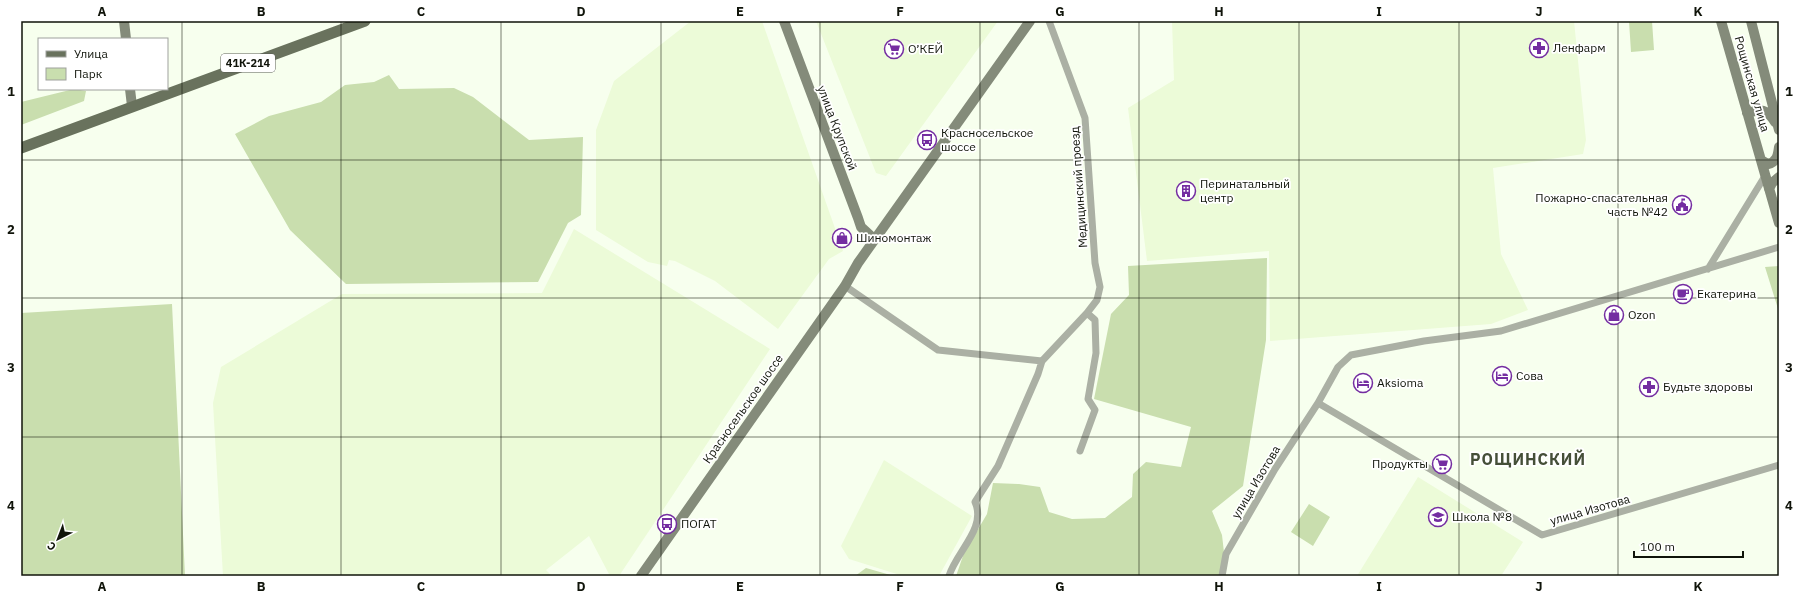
<svg xmlns="http://www.w3.org/2000/svg" width="1800" height="597" font-family="'IBM Plex Sans',sans-serif">
<style>
.built{fill:#ecfbd8}
.green{fill:#c9deae}
.lines{fill:none;stroke-linecap:round;stroke-linejoin:round}
.street{stroke:#abb0a4;stroke-width:7}
.secondary{stroke:#848b7a;stroke-width:10}
.primary{stroke:#69725d;stroke-width:11}
.grid{fill:none;stroke:#10140a;stroke-width:1;stroke-opacity:0.55}
.labels{text-anchor:middle;stroke-width:3.5;stroke-linejoin:round;paint-order:stroke}
.shield{fill:#fff;stroke:#585a54;stroke-width:1}
.shield-label{font-size:11px;font-weight:bold;fill:#10140a}
.poi-label{font-size:12px;fill:#10140a;stroke:#fff;text-anchor:start}
.street-label{font-size:12px;fill:#10140a;stroke:#fff}
.district-label{font-size:16px;font-weight:bold;letter-spacing:1px;fill:#454f38;stroke:#fff}
.neatline{fill:none;stroke:#10140a;stroke-width:1.5}
.grid-label{font-size:13px;text-anchor:middle;font-weight:bold;fill:#10140a}
</style>
<rect width="100%" height="100%" fill="#f7ffee"/>
<!-- built -->
<path class="built" d="M691,21H762L843,251L829,259L778,329L715,281L675,261L669,260L667,266L648,262L596,230V130L614,81Z
M816,21H998L886,176L876,173Z
M1172,21H1574L1586,140L1583,154L1493,168L1501,254L1528,310L1491,324L1270,341L1269,251L1147,261L1128,108L1174,80Z
M574,229L770,349L619,576H610L589,536L546,570L552,576H223L213,403L221,367L342,294L542,293Z
M884,460L972,516L939,576H903L849,559L841,546Z
M1418,477L1523,542L1501,576H1357Z"/>
<!-- green -->
<path class="green" d="M1629,21H1652L1654,50L1631,52Z
M389,75L399,89L454,88L473,97L529,140L583,137L581,215L568,223L538,282L346,284L290,230L235,134L269,116L321,102L345,85L374,82Z
M74,89L86,91L84,101L21,125V102Z
M1267,258L1266,340L1243,486L1212,511L1222,535L1226,570L1224,576H956L964,553L987,514L993,483L1019,484L1040,487L1049,512L1072,519L1105,518L1132,497L1133,474L1146,462L1181,467L1191,427L1094,399L1111,314L1129,295L1128,266Z
M1779,266V312L1765,267Z
M172,304L185,576H21V313Z
M1309,504L1330,517L1313,546L1291,532Z
M866,568L894,576H855Z"/>
<g class="lines">
<!-- street -->
<path class="street" d="M1708,269L1765,176
M845,286L938,350L1042,361L1087,313L1097,300L1100,287L1095,263L1085,118L1049,21
M1318,403L1542,535L1779,465
M1080,451L1095,410L1088,399L1096,353L1095,320L1087,313
M949,576C956,552 987,528 975,502L998,466L1038,374L1042,361
M1222,576L1226,554L1275,469L1318,403L1338,367L1351,355L1424,341L1501,331L1779,247"/>
<!-- secondary -->
<path class="secondary" d="M124,21L126,39
M784,21L858,218L861,227L874,239
M1721,21L1779,223
M1751,21L1779,130
M130,89L132,106
M1747,113C1762,109 1766,108 1775,122
M1761,160L1768,164C1777,162 1778,155 1779,147
M1769,189L1772,183L1779,177
M641,576L845,286L858,263L1030,21"/>
<!-- primary -->
<path class="primary" d="M21,148L365,21"/>
</g>
<!-- grid -->
<path class="grid" d="M182,21V576M341,21V576M501,21V576M661,21V576M820,21V576M980,21V576M1139,21V576M1299,21V576M1459,21V576M1618,21V576M21,160H1779M21,298H1779M21,437H1779"/>
<!-- icons -->
<defs>
<g id="pharmacy-ring" transform="scale(1)"><circle r="9.5" fill="#fff" stroke="#742da1" stroke-width="1.5"/><path d="M-2-6h4v4h4v4h-4v4h-4v-4h-4v-4h4Z" fill="#742da1"/></g>
<g id="supermarket-ring" transform="scale(1)"><circle r="9.5" fill="#fff" stroke="#742da1" stroke-width="1.5"/><path d="M-6-5.5h2.5l.6 2H6L4.5 2H-2.5L-4.4-4H-6ZM-1.5 3.2a1.3 1.3 0 1 0 .1 0ZM3 3.2a1.3 1.3 0 1 0 .1 0Z" fill="#742da1"/></g>
<g id="bus-ring" transform="scale(1)"><circle r="9.5" fill="#fff" stroke="#742da1" stroke-width="1.5"/><path d="M-5-6H5V4H4V6H2V4H-2V6H-4V4H-5ZM-3.5-4V0h7V-4ZM-3.5 1.2v1.5H-2V1.2ZM2 1.2v1.5H3.5V1.2Z" fill="#742da1"/></g>
<g id="building-ring" transform="scale(1)"><circle r="9.5" fill="#fff" stroke="#742da1" stroke-width="1.5"/><path d="M-4-6H4V6H1V3H-1V6H-4ZM-2.5-4.3h1.7v1.8h-1.7ZM.8-4.3h1.7v1.8H.8ZM-2.5-1h1.7V.8h-1.7ZM.8-1h1.7V.8H.8Z" fill="#742da1"/></g>
<g id="civic-ring" transform="scale(1)"><circle r="9.5" fill="#fff" stroke="#742da1" stroke-width="1.5"/><path d="M-.6-6.5H3V-4.5H.6V-3L4-1V1h2V6H-6V1h2V-1L-.6-3ZM-1.2 2.5V6h2.4V2.5Z" fill="#742da1"/></g>
<g id="shop-ring" transform="scale(1)"><circle r="9.5" fill="#fff" stroke="#742da1" stroke-width="1.5"/><path d="M-5-2.5h2.3a2.7 3.5 0 0 1 5.4 0H5L5.5 6h-11ZM-1.5-2.5h3a1.5 2.3 0 0 0-3 0Z" fill="#742da1"/></g>
<g id="cafe-ring" transform="scale(1)"><circle r="9.5" fill="#fff" stroke="#742da1" stroke-width="1.5"/><path d="M-5.5-4.5H6V0H3Q3 3.5 0 3.5H-2.5Q-5.5 3.5-5.5 0ZM3-3.2v2h1.7v-2ZM-6 4.5H4V6H-6Z" fill="#742da1"/></g>
<g id="hotel-ring" transform="scale(1)"><circle r="9.5" fill="#fff" stroke="#742da1" stroke-width="1.5"/><path d="M-6-4.5h1.5V1H6V5H4.5V3h-9V5H-6ZM-4 0a1.8 1.8 0 1 1 3.6 0ZM.5 0V-2.5h3Q6-2.5 6 0Z" fill="#742da1"/></g>
<g id="school-ring" transform="scale(1)"><circle r="9.5" fill="#fff" stroke="#742da1" stroke-width="1.5"/><path d="M0-5L7-2L0 1L-7-2ZM-4 1L0 2.5L4 1V4Q0 6-4 4Z" fill="#742da1"/></g>
</defs>
<g fill-rule="evenodd">
<use href="#pharmacy-ring" x="1539" y="48"/>
<use href="#supermarket-ring" x="894" y="49"/>
<use href="#bus-ring" x="927" y="140"/>
<use href="#building-ring" x="1186" y="191"/>
<use href="#civic-ring" x="1682" y="205"/>
<use href="#shop-ring" x="842" y="238"/>
<use href="#cafe-ring" x="1683" y="294"/>
<use href="#shop-ring" x="1614" y="315"/>
<use href="#hotel-ring" x="1502" y="376"/>
<use href="#hotel-ring" x="1363" y="383"/>
<use href="#pharmacy-ring" x="1649" y="387"/>
<use href="#supermarket-ring" x="1442" y="464"/>
<use href="#school-ring" x="1438" y="517"/>
<use href="#bus-ring" x="667" y="524"/>
</g>
<g class="labels">
<!-- shield labels -->
<rect class="shield" x="221" y="54" width="54" height="18" rx="3"/>
<g class="shield-label">
<text x="248" y="67">41К-214</text>
</g>
<!-- poi labels -->
<g class="poi-label">
<text x="1553" y="52">Ленфарм</text>
<text x="908" y="53">О’КЕЙ</text>
<text x="941" y="137">Красносельское<tspan x="941" dy="14">шоссе</tspan></text>
<text x="1200" y="188">Перинатальный<tspan x="1200" dy="14">центр</tspan></text>
<text x="1668" y="202" text-anchor="end">Пожарно-спасательная<tspan x="1668" dy="14">часть №42</tspan></text>
<text x="856" y="242">Шиномонтаж</text>
<text x="1697" y="298">Екатерина</text>
<text x="1628" y="319">Ozon</text>
<text x="1516" y="380">Сова</text>
<text x="1377" y="387">Aksioma</text>
<text x="1663" y="391">Будьте здоровы</text>
<text x="1428" y="468" text-anchor="end">Продукты</text>
<text x="1452" y="521">Школа №8</text>
<text x="681" y="528">ПОГАТ</text>
</g>
<!-- street labels -->
<g class="street-label">
<text transform="translate(1752 84) rotate(74)" y="4">Рощинская улица</text>
<text transform="translate(837 128) rotate(69)" y="4">улица Крупской</text>
<text transform="translate(1079 187) rotate(-94)" y="4">Медицинский проезд</text>
<text transform="translate(743 409) rotate(-55)" y="4">Красносельское шоссе</text>
<text transform="translate(1256 482) rotate(-59)" y="4">улица Изотова</text>
<text transform="translate(1590 510) rotate(-16)" y="4">улица Изотова</text>
</g>
<!-- district labels -->
<g class="district-label">
<text x="1528" y="465">РОЩИНСКИЙ</text>
</g>
</g>
<!-- border -->
<rect width="1800" height="597" fill="none" stroke="#ffffff" stroke-width="44"/>
<!-- legend -->
<rect x="38" y="38" width="130" height="52" fill="#ffffff" stroke="#9fa19d"/>
<rect x="46" y="51" width="20" height="6" fill="#69725d" stroke="#9fa19d"/>
<text x="74" y="58" font-size="12" fill="#10140a">Улица</text>
<rect x="46" y="68" width="20" height="12" fill="#c9deae" stroke="#9fa19d"/>
<text x="74" y="78" font-size="12" fill="#10140a">Парк</text>
<!-- north arrow -->
<g transform="translate(58 539) rotate(222)" stroke="#ffffff" stroke-width="3" paint-order="stroke">
<path d="M0-3L7 15L0 10L-7 15Z" fill="#10140a"/>
<text y="-6" font-size="11" font-weight="bold" text-anchor="middle" fill="#10140a">С</text>
</g>
<!-- scale -->
<path d="M1634 551v6h109v-6" fill="none" stroke="#10140a" stroke-width="2"/>
<text x="1640" y="551" font-size="12" fill="#10140a" stroke="#ffffff" stroke-width="3" paint-order="stroke">100 m</text>
<rect x="22" y="22" width="1756" height="553" class="neatline"/>
<g class="grid-label">
<text x="102" y="16">A</text>
<text x="261" y="16">B</text>
<text x="421" y="16">C</text>
<text x="581" y="16">D</text>
<text x="740" y="16">E</text>
<text x="900" y="16">F</text>
<text x="1060" y="16">G</text>
<text x="1219" y="16">H</text>
<text x="1379" y="16">I</text>
<text x="1539" y="16">J</text>
<text x="1698" y="16">K</text>
<text x="11" y="96">1</text>
<text x="1789" y="96">1</text>
<text x="11" y="234">2</text>
<text x="1789" y="234">2</text>
<text x="11" y="372">3</text>
<text x="1789" y="372">3</text>
<text x="11" y="510">4</text>
<text x="1789" y="510">4</text>
<text x="102" y="591">A</text>
<text x="261" y="591">B</text>
<text x="421" y="591">C</text>
<text x="581" y="591">D</text>
<text x="740" y="591">E</text>
<text x="900" y="591">F</text>
<text x="1060" y="591">G</text>
<text x="1219" y="591">H</text>
<text x="1379" y="591">I</text>
<text x="1539" y="591">J</text>
<text x="1698" y="591">K</text>
</g>
</svg>
